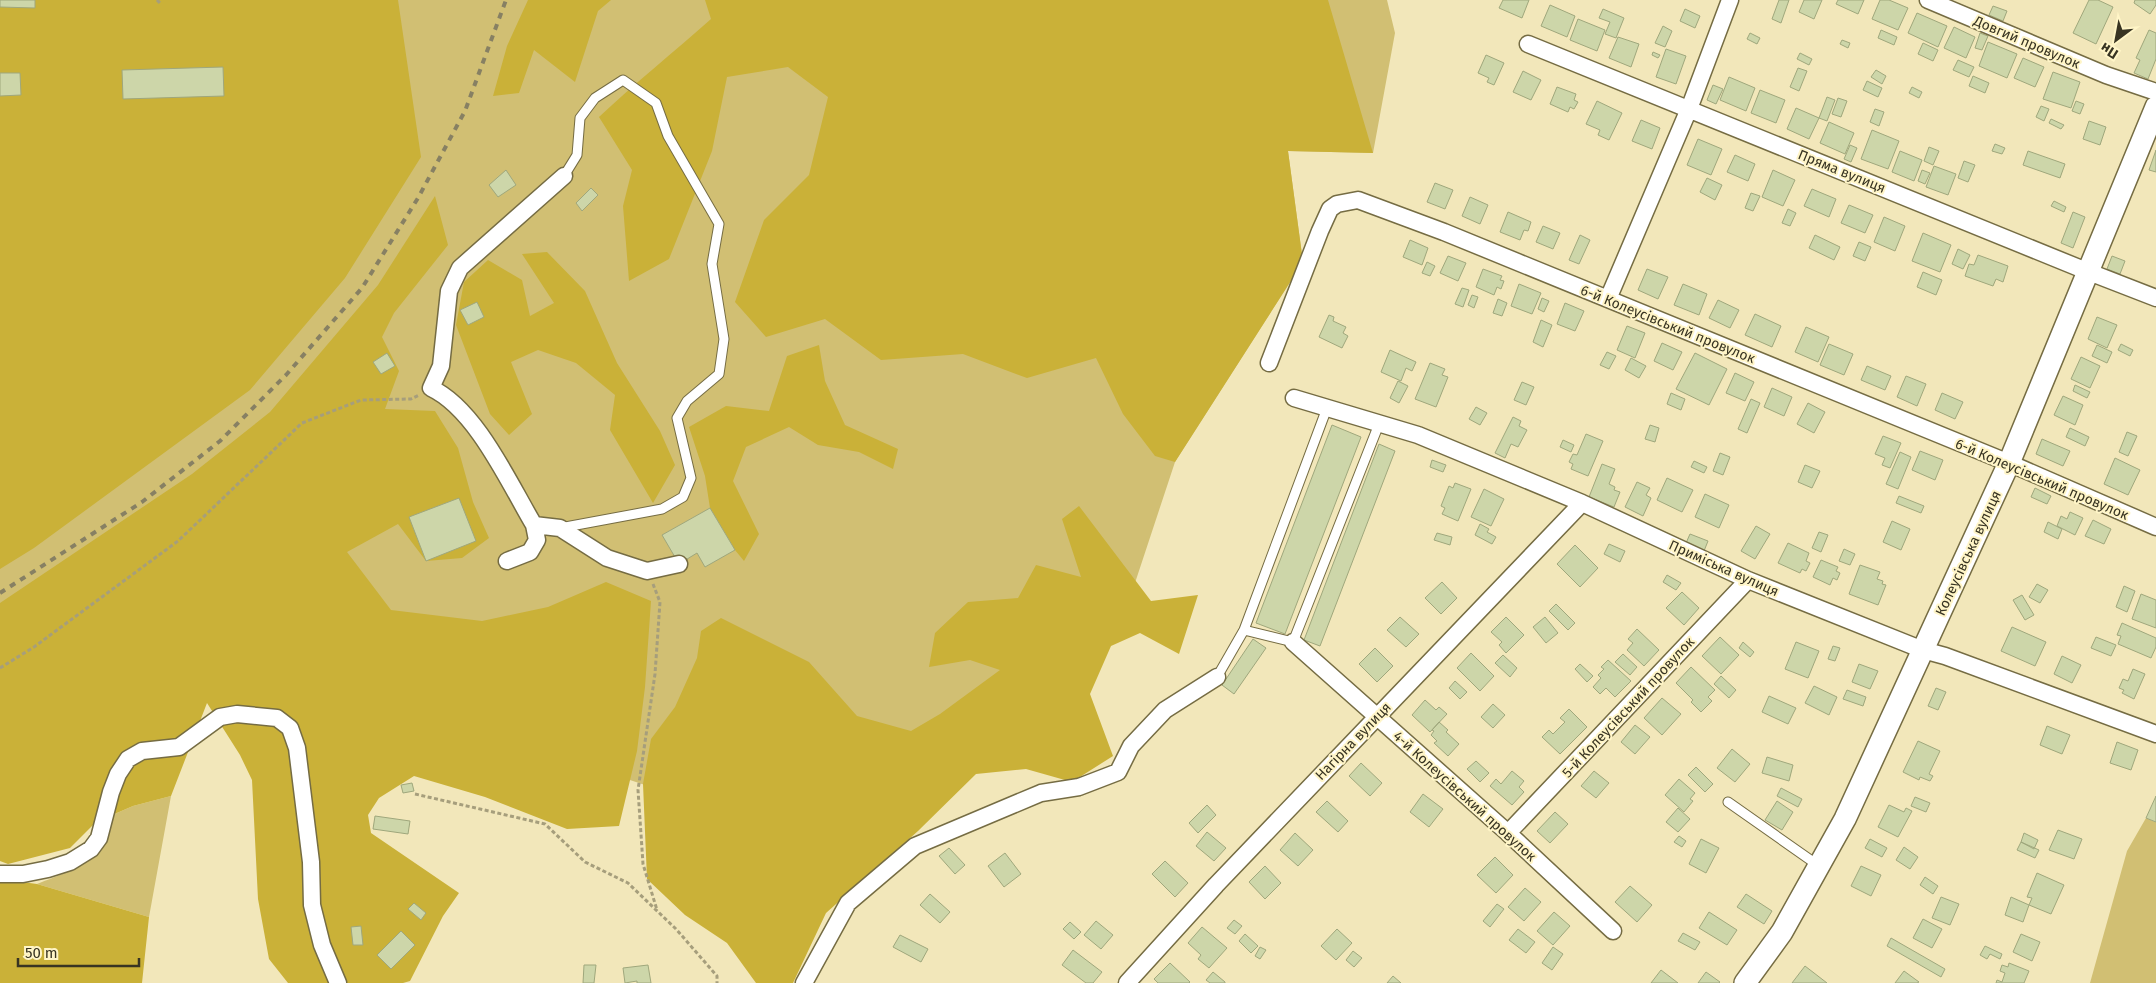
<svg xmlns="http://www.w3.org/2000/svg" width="2156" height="983" font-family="'Fira Sans',sans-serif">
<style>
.green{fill:#d1bf73}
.forest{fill:#cab138}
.building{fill:#cdd6a9;stroke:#9fa77c}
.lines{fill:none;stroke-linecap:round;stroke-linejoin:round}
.service-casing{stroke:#756c43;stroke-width:11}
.minor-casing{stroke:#756c43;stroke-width:19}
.tertiary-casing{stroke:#756c43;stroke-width:24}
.path{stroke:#a69e7c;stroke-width:3;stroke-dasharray:4 2.5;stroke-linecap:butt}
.service{stroke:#fff;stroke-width:9}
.minor{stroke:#fff;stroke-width:16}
.tertiary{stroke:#fff;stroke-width:21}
.rail{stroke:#878063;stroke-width:4;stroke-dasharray:6 6;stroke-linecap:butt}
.labels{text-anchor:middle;stroke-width:4;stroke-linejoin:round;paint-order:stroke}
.street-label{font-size:14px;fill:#383422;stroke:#fff5c7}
</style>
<rect width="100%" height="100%" fill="#f2e7ba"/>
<!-- green -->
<path class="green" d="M0,0H1387L1395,33L1373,153L1288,151L1303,262L1175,462L1131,595L845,851L336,683L0,684Z
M171,796L149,917L37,884C57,876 91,865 103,846C108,839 108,825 110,816L133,806Z
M2146,818L2156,822V983H2090L2127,851Z"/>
<!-- forest -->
<path class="forest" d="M0,0H398L421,157L345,278L250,390L34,548L0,569Z
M528,0H611L598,11L575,82L534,50L519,93L493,96L507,46Z
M705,0H1328L1373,153L1288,151L1303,262L1175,462L1155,456L1123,414L1096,358L1027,378L963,354L881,360L825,319L766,337L735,302L764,220L809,175L828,97L788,67L727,77L712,151L669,259L629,281L623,206L632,170L599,117C635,83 674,52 711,19Z
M435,196L448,245L394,313L382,337L399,371L385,409L435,411L458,448L473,502L489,538L462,558L426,561L398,524L347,552L391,610L482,621L548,607L606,582L651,601L645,687L637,751L619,826L567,829L485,797L414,776L379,798L368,815L371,833L459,893L443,916L410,981L403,983H288L269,959L258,899L252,780L240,755L207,703L171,796L133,806L96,822L70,848L8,864L0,861V603L192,474L270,412L378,285Z
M547,252L585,291L617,363L660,431L675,465L653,503L610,430L615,395L576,363L538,350L511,362L532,414L509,435L490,414L456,325L464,282L488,260L522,280L530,316L554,303L522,254Z
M819,345L825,381L845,425L898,449L893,469L859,452L818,445L789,427L746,447L733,481L759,534L744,561L735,550L710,508L705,476L689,427L726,406L769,411L787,356Z
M1079,506L1151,601L1198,595L1179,654L1140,633L1111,646L1090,694L1113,756L1072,782L1026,769L976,774L918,831L826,913L793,983H756L727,943L685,915L647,879L643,784L651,739L675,707L697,658L701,631L721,618L809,662L857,716L911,731L940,714L1000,670L970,660L929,667L935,633L968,602L1018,598L1036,565L1081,577L1062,519Z
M0,879L37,884L149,917L142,983H0Z"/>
<!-- building -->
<path class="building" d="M0,0H35V8L0,7Z
M1503,0H1529L1522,18L1499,8Z
M1779,0H1789L1781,23L1772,19Z
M1804,0H1822L1814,19L1799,12Z
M1838,0H1864L1858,14L1836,4Z
M1880,0H1889L1908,8L1898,30L1872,19Z
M2089,0H2098L2113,7L2096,44L2073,33Z
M2135,0H2156V5L2150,14L2134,3Z
M1550,5L1575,16L1567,37L1541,26Z
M1993,6L2007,11L2003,21L1989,15Z
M1603,9L1624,18L1616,38L1605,34L1610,22L1599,18Z
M1685,9L1700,16L1695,28L1680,21Z
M1917,13L1947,26L1938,47L1908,33Z
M1578,19L1605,30L1597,51L1570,40Z
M1663,26L1672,31L1665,47L1655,43Z
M1954,27L1975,37L1966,58L1944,48Z
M1881,30L1897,37L1894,45L1878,38Z
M2149,30L2156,33V59L2148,79L2134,73L2140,60L2136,58Z
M1750,33L1760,38L1757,44L1747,39Z
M1980,33L1988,36L1982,50L1975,48Z
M1618,37L1639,44L1631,67L1609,58Z
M1842,40L1850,43L1848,48L1840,44Z
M1988,42L2017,54L2007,78L1979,66Z
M1923,43L1938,50L1933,61L1918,54Z
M1666,49L1686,56L1676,84L1656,77Z
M1653,52L1660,55L1658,58L1652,55Z
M1800,53L1812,59L1809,65L1797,59Z
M1486,55L1504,63L1494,85L1487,82L1489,78L1478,73Z
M2023,58L2044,67L2035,87L2014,78Z
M1958,60L1974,67L1969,77L1953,70Z
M223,67L224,96L123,99L122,70Z
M1798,68L1807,71L1799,91L1790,87Z
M1876,70L1886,76L1882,84L1871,77Z
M1523,71L1541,80L1531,100L1513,92Z
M2053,72L2080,82L2071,108L2043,99Z
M0,73H20L21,95L0,96Z
M1973,76L1989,83L1985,93L1969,86Z
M1729,77L1755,88L1746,111L1720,100Z
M1867,81L1882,88L1878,97L1863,90Z
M1713,85L1723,89L1716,104L1707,100Z
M1557,87L1576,94L1574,100L1578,102L1574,109L1570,107L1568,112L1550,104Z
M1912,87L1922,92L1919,98L1909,93Z
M1760,90L1785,100L1776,123L1751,113Z
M1827,97L1835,100L1827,121L1819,118Z
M1838,98L1847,101L1841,117L1832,114Z
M1597,101L1622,113L1609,140L1598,135L1600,130L1586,124Z
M2076,101L2084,104L2080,114L2072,111Z
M2041,106L2049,109L2044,121L2036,117Z
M1796,108L1819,118L1809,139L1787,129Z
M1875,109L1884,112L1879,126L1870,122Z
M2051,119L2064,125L2061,129L2049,123Z
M1641,120L1660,128L1652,149L1632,141Z
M2089,121L2106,127L2100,145L2083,139Z
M1829,122L1854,133L1845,154L1820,143Z
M1872,130L1899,141L1888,169L1861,159Z
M1698,139L1722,149L1711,175L1687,165Z
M1995,144L2005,148L2002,154L1992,151Z
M1850,145L1857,148L1851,162L1844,159Z
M1929,147L1939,151L1933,165L1924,161Z
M2156,150V172L2149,170Z
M1900,151L1922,160L1914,181L1892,172Z
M2028,151L2065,164L2060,178L2023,165Z
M1735,155L1755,164L1748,181L1727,172Z
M1964,161L1975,165L1968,182L1958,178Z
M1934,166L1956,174L1948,195L1926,187Z
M506,170L516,185L498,197L489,185Z
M1773,170L1795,180L1783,206L1762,197Z
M1922,170L1930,173L1925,184L1918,181Z
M1707,178L1722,185L1715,200L1700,192Z
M1435,183L1453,190L1445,209L1427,202Z
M591,188L598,195L582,211L576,203Z
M1812,189L1836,199L1829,217L1804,206Z
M1751,193L1760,196L1753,211L1745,208Z
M1470,197L1488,205L1480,224L1462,216Z
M2054,201L2066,207L2064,212L2051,206Z
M1849,205L1873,215L1865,233L1841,223Z
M1788,209L1796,213L1790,226L1782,223Z
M1508,212L1531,222L1528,231L1524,230L1520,240L1500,232Z
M2073,212L2085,217L2073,248L2061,243Z
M1884,217L1905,226L1895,251L1874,242Z
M1543,226L1560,233L1553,249L1536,242Z
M1923,233L1951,245L1940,272L1912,261Z
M1580,235L1590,240L1579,264L1569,260Z
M1815,235L1840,247L1834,260L1809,248Z
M1410,240L1428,248L1422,265L1403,257Z
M1859,242L1871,247L1865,261L1853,256Z
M1958,249L1970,255L1963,269L1952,264Z
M1978,255L2008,266L2003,282L1996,279L1993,286L1965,276L1969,264L1974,265Z
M1448,256L1466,263L1458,281L1440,273Z
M2112,256L2125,261L2120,274L2107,269Z
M1427,262L1435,266L1430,276L1422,273Z
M1483,269L1502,276L1500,280L1504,281L1501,289L1497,287L1494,295L1476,287Z
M1647,269L1668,277L1658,299L1638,290Z
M1923,272L1942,280L1936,295L1917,287Z
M1519,284L1541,293L1532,314L1511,306Z
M1683,284L1707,294L1699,315L1674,305Z
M1462,288L1469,290L1463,307L1455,304Z
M1472,295L1478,297L1474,308L1468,305Z
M1542,298L1549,301L1544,312L1538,309Z
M1498,299L1507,303L1502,316L1493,313Z
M1718,300L1739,310L1730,328L1709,318Z
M477,302L484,317L468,325L460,310Z
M1565,303L1584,311L1575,331L1557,324Z
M1755,314L1781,326L1772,347L1745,335Z
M1329,315L1334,317L1333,321L1346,327L1343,333L1348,336L1342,348L1319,337Z
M2097,317L2117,325L2107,348L2088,339Z
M1541,320L1552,325L1543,347L1533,342Z
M1627,326L1645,333L1635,358L1617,350Z
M1806,327L1829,337L1818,362L1795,352Z
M1662,343L1682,352L1673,370L1654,361Z
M1829,344L1853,354L1844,375L1820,365Z
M2121,344L2133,350L2130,356L2118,350Z
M2097,345L2112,352L2107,363L2092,356Z
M1390,350L1416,362L1412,371L1406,368L1401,381L1381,372Z
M1607,352L1616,356L1609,369L1600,365Z
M387,353L395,366L381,374L373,362Z
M1695,353L1727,369L1709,405L1676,389Z
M2081,357L2100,366L2090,388L2071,379Z
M1631,358L1646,366L1639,378L1625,370Z
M1430,363L1445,369L1442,375L1448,377L1436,407L1415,399Z
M1867,366L1891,376L1885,390L1861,380Z
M1735,373L1754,382L1745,401L1726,393Z
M1906,376L1926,384L1917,406L1897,397Z
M1398,381L1408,386L1399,403L1390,398Z
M1522,382L1534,387L1526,405L1514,400Z
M2075,385L2090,392L2087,398L2073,391Z
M1772,388L1792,397L1784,416L1764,407Z
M1671,393L1685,399L1681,410L1667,404Z
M1942,393L1963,402L1955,419L1935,410Z
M2063,396L2083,405L2075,425L2054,415Z
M1751,399L1760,403L1747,433L1738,429Z
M1808,403L1825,412L1814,433L1797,424Z
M1476,407L1487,413L1480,425L1469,419Z
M1513,417L1521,421L1519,426L1527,430L1518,447L1511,444L1505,458L1495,453Z
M1332,425L1361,437L1285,634L1256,623Z
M1650,425L1659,428L1655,442L1645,439Z
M2070,428L2089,437L2085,446L2066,437Z
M2127,432L2137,436L2128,456L2119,452Z
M1586,434L1603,441L1588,476L1571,469L1573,464L1569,462L1573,454L1577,455Z
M1883,436L1901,443L1890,468L1882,465L1885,458L1875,454Z
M2042,439L2070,451L2063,466L2036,454Z
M1563,440L1574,445L1571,452L1560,447Z
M1379,444L1395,451L1320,646L1304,640Z
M1920,451L1943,460L1935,480L1912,470Z
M1900,452L1911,457L1898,489L1886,484Z
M1720,453L1730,457L1723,475L1713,471Z
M2115,458L2140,470L2128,495L2104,484Z
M1432,460L1446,465L1443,472L1430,467Z
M1694,461L1707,467L1704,473L1691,467Z
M1602,464L1615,469L1609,484L1615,487L1614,490L1620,492L1614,507L1589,497Z
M1805,465L1820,471L1812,488L1798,482Z
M1667,478L1693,490L1682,512L1657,500Z
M1637,482L1650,488L1646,495L1651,498L1643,516L1625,507Z
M1455,483L1471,489L1458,521L1442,514L1445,508L1441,506L1449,486L1453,488Z
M2035,488L2051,496L2047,504L2031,497Z
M1484,489L1504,499L1491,526L1471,517Z
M1705,494L1729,505L1719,528L1695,517Z
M1899,496L1924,506L1921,513L1896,503Z
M459,498L476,541L426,561L409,517Z
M710,508L735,550L705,567L697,553L679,564L662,535Z
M2070,512L2083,518L2075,535L2057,526L2061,516L2067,519Z
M2093,520L2111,529L2104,544L2085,536Z
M1892,521L1910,529L1901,550L1883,542Z
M2048,522L2062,529L2058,539L2044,532Z
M1480,524L1489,529L1487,532L1496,537L1492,544L1475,535Z
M1756,526L1770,534L1755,559L1741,551Z
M1819,532L1828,535L1821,552L1812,548Z
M1437,533L1452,537L1450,545L1434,540Z
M1690,534L1708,541L1704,551L1686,543Z
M1788,543L1809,553L1806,561L1810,563L1806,571L1802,569L1800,573L1778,563Z
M1609,544L1625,551L1620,562L1604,554Z
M1575,545L1598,568L1580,587L1557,564Z
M1844,549L1855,554L1850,565L1839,561Z
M1821,560L1838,567L1836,571L1840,573L1837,580L1833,578L1830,585L1813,577Z
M1860,565L1880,572L1877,579L1883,581L1882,584L1886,585L1878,605L1849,594Z
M1667,575L1681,583L1676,590L1663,582Z
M1442,582L1457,598L1441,614L1425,598Z
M2037,584L2048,590L2040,603L2029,597Z
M2124,586L2135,591L2127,612L2116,607Z
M1682,592L1699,608L1684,625L1666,608Z
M2141,594L2156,600V628L2132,619Z
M2022,595L2034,615L2025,620L2013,600Z
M1556,604L1575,623L1568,630L1549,611Z
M1400,617L1419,634L1406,647L1387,630Z
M1506,617L1524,635L1506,653L1499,645L1502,642L1491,632Z
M1545,617L1558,633L1546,643L1533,627Z
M2122,623L2156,638V647L2151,658L2118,644L2121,636L2117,635Z
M2012,627L2046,642L2035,666L2001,651Z
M1637,629L1659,650L1644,666L1627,650L1633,643L1628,639Z
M1720,637L1739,655L1721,674L1702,656Z
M2096,637L2116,645L2111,656L2091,648Z
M1253,639L1266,648L1234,694L1222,685Z
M1743,642L1754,652L1750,657L1739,648Z
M1796,642L1819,651L1808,678L1785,669Z
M1833,646L1840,648L1835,661L1828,659Z
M1375,648L1393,666L1377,682L1359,664Z
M1471,653L1494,676L1480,691L1457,668Z
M1623,654L1637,667L1630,675L1615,662Z
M1503,655L1517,668L1510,677L1495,663Z
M2062,656L2081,665L2072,683L2054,674Z
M1608,660L1631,681L1615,697L1606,688L1600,694L1593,687L1601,678L1598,675L1604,669L1601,667Z
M1580,664L1593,676L1587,682L1575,669Z
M1859,664L1878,671L1870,689L1852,682Z
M1691,667L1715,690L1708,697L1712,701L1701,712L1691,702L1693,700L1676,683Z
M2133,669L2145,674L2134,699L2122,693L2124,690L2119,688L2123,679L2128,681Z
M1721,676L1736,690L1729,698L1714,684Z
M1455,681L1467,692L1460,699L1449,688Z
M1814,686L1837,697L1829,715L1805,703Z
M1936,688L1946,692L1938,710L1928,706Z
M1847,690L1866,697L1863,706L1843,699Z
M1769,696L1796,708L1788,724L1762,712Z
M1662,698L1681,714L1662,735L1644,718Z
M1425,700L1436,710L1439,707L1447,714L1430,732L1412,715Z
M1493,704L1505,715L1493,728L1481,717Z
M1569,709L1587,727L1560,754L1542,737L1549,730L1553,734L1565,722L1560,718Z
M1439,722L1448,730L1446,732L1459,744L1448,756L1434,743L1437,741L1431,735L1434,731L1432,730Z
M1635,725L1650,737L1635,754L1621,742Z
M2047,726L2070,735L2062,754L2040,745Z
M1918,741L1940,751L1929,774L1933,776L1930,781L1920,777L1919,780L1903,772Z
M2117,742L2138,750L2131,770L2110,763Z
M1732,749L1750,764L1735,782L1717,768Z
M1767,757L1793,765L1789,781L1762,773Z
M1476,761L1489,773L1480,782L1467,769Z
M1361,763L1382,783L1370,796L1349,776Z
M1696,767L1713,784L1705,792L1688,775Z
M1512,771L1524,781L1519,787L1524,792L1512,805L1490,786L1496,779L1501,784Z
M1594,771L1609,783L1596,798L1581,786Z
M1679,779L1695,793L1690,799L1693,801L1684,812L1665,795Z
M412,783L414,791L403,793L401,785Z
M1781,788L1802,799L1798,807L1777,796Z
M1423,794L1443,809L1429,827L1410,812Z
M2156,796V822L2146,818Z
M1915,797L1930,803L1926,812L1911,806Z
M1327,801L1348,821L1338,832L1316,812Z
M1777,801L1793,812L1782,830L1765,820Z
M1207,805L1216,815L1198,833L1189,823Z
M1889,805L1904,812L1906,808L1912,811L1898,837L1878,827Z
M1678,808L1690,819L1678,832L1666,822Z
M1555,812L1568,824L1550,843L1537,831Z
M375,816L410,821L408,834L373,829Z
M2058,830L2082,839L2074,859L2049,850Z
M1207,832L1226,848L1214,861L1196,846Z
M1295,833L1313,850L1298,866L1280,850Z
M2024,833L2038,840L2034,849L2021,842Z
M1679,836L1686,841L1682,847L1674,842Z
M1701,839L1719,848L1706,873L1689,864Z
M1870,839L1887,848L1882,857L1865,848Z
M2021,842L2039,850L2035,858L2017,850Z
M1904,847L1918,857L1910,869L1896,860Z
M949,848L965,865L955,874L939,856Z
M1005,853L1021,874L1004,887L988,866Z
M1495,857L1513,875L1496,893L1477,875Z
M1165,861L1188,883L1175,897L1152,874Z
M1265,866L1281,883L1265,899L1249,882Z
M1861,866L1881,875L1871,896L1851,886Z
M2037,873L2064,885L2051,914L2029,905L2032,898L2027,897Z
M1925,877L1938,886L1933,894L1920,885Z
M1630,886L1652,905L1637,922L1615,902Z
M1525,888L1541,902L1524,921L1508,907Z
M930,894L950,912L940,923L920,905Z
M1746,894L1772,911L1764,924L1737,907Z
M1941,897L1959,904L1950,925L1932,918Z
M2011,897L2029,905L2023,922L2005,915Z
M414,903L426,913L421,920L408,909Z
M1497,904L1504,909L1490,927L1483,921Z
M1554,912L1570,926L1553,945L1537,931Z
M1709,912L1737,930L1727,945L1699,928Z
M1923,919L1942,929L1932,948L1913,938Z
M1234,920L1242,926L1235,934L1227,928Z
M1096,921L1113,935L1101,949L1084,935Z
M1070,922L1081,932L1074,939L1063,929Z
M361,926L363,945H353L351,927Z
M1202,927L1227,948L1209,968L1198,959L1201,955L1188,943Z
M1337,929L1352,943L1336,960L1321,946Z
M1518,929L1535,942L1526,953L1509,940Z
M401,931L415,945L391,969L377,955Z
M1683,933L1700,942L1695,950L1678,941Z
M1245,934L1258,946L1251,953L1239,941Z
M2021,934L2040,942L2032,961L2013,952Z
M900,935L928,949L921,962L893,947Z
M1891,938L1945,969L1941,977L1887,946Z
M1985,946L2002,954L2000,959L1990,954L1987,959L1980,955Z
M1260,947L1266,950L1260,959L1255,956Z
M1553,947L1563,954L1552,970L1542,963Z
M1073,950L1102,972L1093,983H1086L1062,965Z
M1353,951L1362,958L1354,967L1346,960Z
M1170,963L1190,982L1189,983H1158L1154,979Z
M2009,963L2029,971L2024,983H1996L1997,980L2002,982L2005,973L2000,971L2002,965L2008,967Z
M584,965H596L594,983H583Z
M648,965L651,983H637V981L625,983L623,968Z
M1805,966L1827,983H1792Z
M1661,970L1678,983H1651Z
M1904,971L1919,982L1917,983H1895Z
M1213,972L1225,982V983H1210L1206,980Z
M1706,972L1720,982L1719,983H1698Z
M1393,976L1401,983H1387Z"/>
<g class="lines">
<!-- service casing -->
<g class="service-casing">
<path id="service" d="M560,528L662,509L683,497L691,478L677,418L687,401L719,374L724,339L712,264L719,224L668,136L656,103L623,80L595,98L580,118L577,155L564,176
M1244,630L1327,408
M1217,677L1244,630L1293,642L1379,424
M1728,802L1819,866"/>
</g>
<!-- minor casing -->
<g class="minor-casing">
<path id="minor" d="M1928,0L2106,75L2156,92
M1528,44L2089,272L2156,298
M1608,299L1689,109L1730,0
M1269,363L1320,231L1330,209L1337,204L1358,200L1444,232L2009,463L2156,527
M1294,398L1418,435L1582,503L1748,580L1923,650L1945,656L2156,734
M534,525L560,528L607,558L647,571L679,564
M507,561L530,552L537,540L534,525C509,483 476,409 431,388L441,366L449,291L460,268L564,176
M1293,642L1508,833L1613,931
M1508,833L1748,580
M0,874H23L48,869L70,862L91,849L99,838L111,792L118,774L128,759L142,751L179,747L220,717L237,714L277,718L290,728L297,748L311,862L312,905L322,945L338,983
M804,983L848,903L915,846L1041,793L1079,787L1118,772L1131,746L1165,710L1217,677
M1127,983L1216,885L1582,503"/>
</g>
<!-- tertiary casing -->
<g class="tertiary-casing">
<path id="tertiary" d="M1745,983L1782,932L1845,819L2009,463L2156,107"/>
</g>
<!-- path -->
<path class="path" d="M157,0L160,3
M653,584L660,602L655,674L638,790L643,864L657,910
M0,668L34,647L178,541L302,423L361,400L411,399L419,395
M415,794L545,824L585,862L628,883L676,929L717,976V983"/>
<!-- service -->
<use href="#service" class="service"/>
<!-- minor -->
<use href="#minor" class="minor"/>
<!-- tertiary -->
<use href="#tertiary" class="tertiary"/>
<!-- rail -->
<path class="rail" d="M0,593L142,502L220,441L286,375L362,288L418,198L465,111L506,0"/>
</g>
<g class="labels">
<!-- street labels -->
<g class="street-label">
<text transform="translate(2027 42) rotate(23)" y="5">Довгий провулок</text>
<text transform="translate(1842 171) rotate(22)" y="5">Пряма вулиця</text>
<text transform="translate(1668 324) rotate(22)" y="5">6-й Колеусівський провулок</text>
<text transform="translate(2042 479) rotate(23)" y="5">6-й Колеусівський провулок</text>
<text transform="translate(1968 553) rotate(-65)" y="5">Колеусівська вулиця</text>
<text transform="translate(1724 568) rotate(24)" y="5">Приміська вулиця</text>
<text transform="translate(1628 707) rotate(-47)" y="5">5-й Колеусівський провулок</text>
<text transform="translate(1353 741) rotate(-46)" y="5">Нагірна вулиця</text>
<text transform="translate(1465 796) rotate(42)" y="5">4-й Колеусівський провулок</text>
</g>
</g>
<!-- north arrow -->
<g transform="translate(2116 40) rotate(212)" stroke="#fff5c7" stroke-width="4" paint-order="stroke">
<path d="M0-4L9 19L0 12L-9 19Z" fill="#383422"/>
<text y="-8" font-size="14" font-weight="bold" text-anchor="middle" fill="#383422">Пн</text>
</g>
<!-- scale -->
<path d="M18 958v8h121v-8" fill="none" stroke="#383422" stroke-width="2.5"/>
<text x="25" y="958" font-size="15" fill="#383422" stroke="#fff5c7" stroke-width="4" paint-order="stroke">50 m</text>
</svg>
